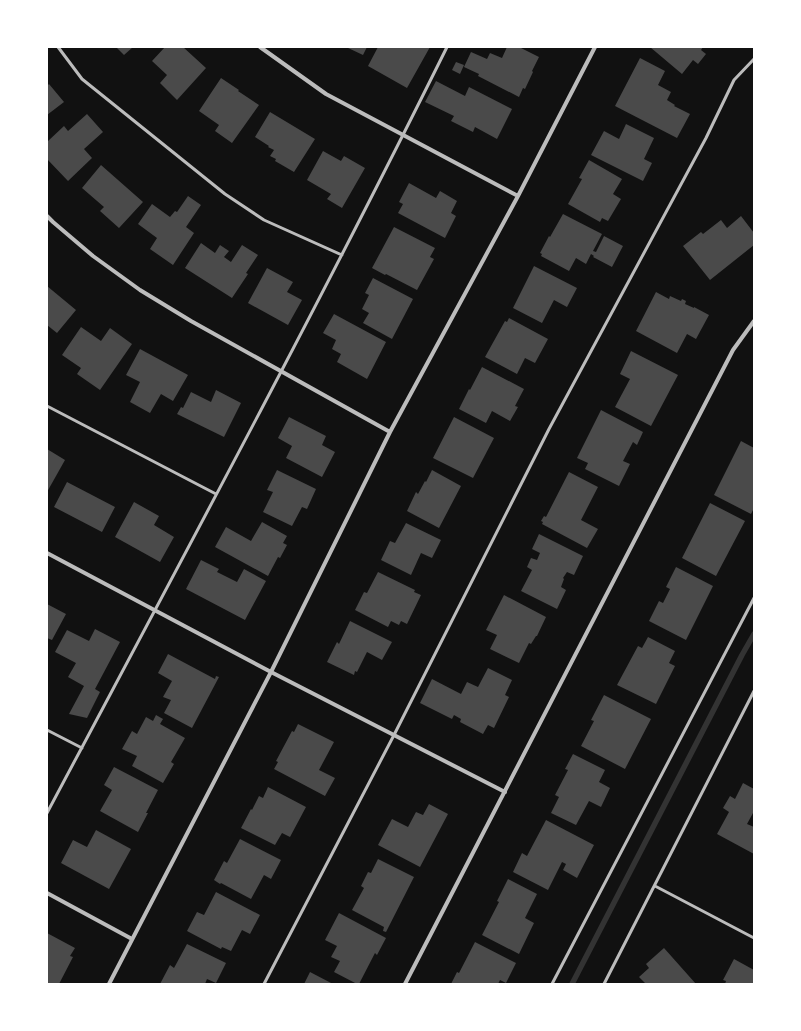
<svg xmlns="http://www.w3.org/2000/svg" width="801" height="1031" font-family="'Source Sans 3',sans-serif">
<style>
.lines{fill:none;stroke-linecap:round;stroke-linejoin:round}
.stream{stroke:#333;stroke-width:5.5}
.building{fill:#4a4a4a}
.service{stroke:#bcbcbc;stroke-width:3}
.minor{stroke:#bcbcbc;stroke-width:4}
</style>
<rect width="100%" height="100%" fill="#111"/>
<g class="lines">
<!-- stream -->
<path class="stream" d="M572,984L742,655L754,634"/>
</g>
<!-- building -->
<path class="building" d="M116,47H133L124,55Z
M165,47H183L206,68L177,100L160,83L167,75L152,61Z
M346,47H367L363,55Z
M378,47H430L407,88L368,66Z
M507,47H519L539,57L532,71L533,72L525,89L523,88L519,97L478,76L479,74L464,67L471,52L487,59L490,53L502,58Z
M650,47H703L701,50L706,54L698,64L693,60L682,74Z
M640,58L665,71L658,85L671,92L667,100L675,105L674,106L690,114L677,138L615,106Z
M456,62L464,65L460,74L452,70Z
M221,78L239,90L238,91L259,105L232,143L215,131L219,125L199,111Z
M436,81L465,96L469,87L512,109L497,139L475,127L473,132L451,121L454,116L425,102Z
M49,84L64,102L47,115V86Z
M270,112L315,139L294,172L275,161L276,159L270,156L274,150L268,147L269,146L255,137Z
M87,114L103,132L84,149L92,158L68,181L47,159V142L64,126L68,131Z
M626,124L654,138L644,159L652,163L643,181L591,155L604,131L619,139Z
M323,151L341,161L344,156L365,168L342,208L327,199L331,194L307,180Z
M589,160L622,179L613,194L621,199L608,221L602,218L600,222L568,204L582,179L579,178Z
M101,165L143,202L119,228L100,211L104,207L82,188Z
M409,183L436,198L440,191L457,201L451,213L456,216L445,238L398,213L403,204L399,202Z
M188,196L201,205L186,227L194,233L173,265L150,249L157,238L138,224L152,204L170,217L175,211L177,212Z
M563,214L602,234L593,251L596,252L604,236L623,246L612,267L593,257L594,256L591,254L586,264L576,258L569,271L541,256L542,254L540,253L549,236L550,237Z
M741,216L754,233V245L710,280L683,246L701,232L703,234L721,220L727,228Z
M394,227L435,248L430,257L434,259L417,290L386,274L385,275L372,268Z
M201,243L215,253L220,245L229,251L224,257L231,262L242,245L258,255L246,273L248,274L232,298L185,268Z
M534,266L577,288L567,307L554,300L542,323L513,308Z
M267,268L293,282L287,292L302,300L288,325L248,303Z
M373,278L413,299L392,339L363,323L369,313L362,309L369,295L365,293Z
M47,286L76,310L57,333L47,325Z
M656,292L669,299L670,296L681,301L682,299L686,301L685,304L694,308V307L709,315L696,339L687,334L677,353L636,331Z
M334,314L386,342L367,379L337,362L341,354L332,349L336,340L323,333Z
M509,318L548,339L535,363L525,358L517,374L485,357L505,321L507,322Z
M81,327L101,341L110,328L132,344L100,390L77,374L81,368L62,355Z
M140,349L188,375L173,401L161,394L150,413L130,402L140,382L126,375Z
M631,351L678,375L651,426L615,407L630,379L620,374Z
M482,367L524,389L515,406L518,407L510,421L492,411L486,423L459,409L469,389L470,390Z
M216,390L241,403L224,437L177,414L181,407L183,408L191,392L211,402Z
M601,410L643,432L637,445L633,442L623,461L630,464L619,486L585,469L588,463L577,458Z
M289,417L326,436L322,445L335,452L322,477L286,458L292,446L278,438Z
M454,417L494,438L473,478L433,458Z
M741,441L754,448V508L751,514L714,495Z
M47,449L65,460L47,492Z
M277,470L316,489L307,509L302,507L292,526L263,512L273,492L267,490Z
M432,470L461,486L439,528L407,511L416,492L418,494L425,481L426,482Z
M569,472L598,487L581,520L598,529L587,548L542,524L543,522L541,521L544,516L546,517Z
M67,482L115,507L102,532L54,507Z
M134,502L159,516L154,525L174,537L160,562L115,537Z
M710,503L745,521L716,576L682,558Z
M262,522L287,536L283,543L287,545L280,558L278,557L268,576L215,547L226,527L251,541Z
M406,523L441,540L432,558L421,553L411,575L381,560L390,541L395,543Z
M539,534L583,556L574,575L567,572L563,578L564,579L561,587L566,590L557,609L521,591L532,570L527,567L531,558L537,560L540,553L532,549Z
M201,560L219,569L217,572L237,582L244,569L266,581L245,620L186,589Z
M676,567L713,586L686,640L649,621L659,601L663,603L670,589L666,587Z
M378,572L415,590L414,592L421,595L407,624L401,621L399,625L391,621L388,627L355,610L364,592L367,593Z
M504,595L546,617L537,636H536L531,644L529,643L519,663L490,649L497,635L486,630Z
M47,604L66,614L52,640L47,638Z
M350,621L392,642L382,660L367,652L357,672L355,671L354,675L327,662L337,642L339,644Z
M95,629L120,642L95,689L100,692L87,718L69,714L84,686L68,677L76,663L55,652L67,630L89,641Z
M648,637L675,651L669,663L675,666L656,704L617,685L638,646L642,648Z
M168,654L215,679L216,676L219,677L192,728L164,713L171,700L163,697L172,681L158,673Z
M488,668L512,680L505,695L509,697L494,728L488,725L483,734L460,722L461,719L454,715L452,719L420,703L432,679L461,694L467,682L478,687Z
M604,695L651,719L625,769L581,746L594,721L591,720Z
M156,715L163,719L160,724L185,738L171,762L174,764L163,783L132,766L137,756L122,749L132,731L137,734L146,717L153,721Z
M298,724L334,742L319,770L335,778L325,796L274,769L278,762L276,761L292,731L294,732Z
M573,754L605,770L599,782L610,788L601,807L589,801L576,825L551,813L559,797L555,795L568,770L565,769Z
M114,767L158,790L146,813H148L138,832L100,811L112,790L104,785Z
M743,783L754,789V813H753L747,824L754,827V854L717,834L729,812L723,808L730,796L735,799Z
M268,787L306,807L290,837L282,833L275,845L241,828L251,809L252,810L259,796L263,798Z
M429,804L448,814L420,867L378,845L392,819L408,827L416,812L423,815Z
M546,820L594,845L577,878L563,870L566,864L562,862L548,890L513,872L522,853L527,856Z
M96,830L131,849L109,889L61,863L73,840L87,847Z
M240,839L281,860L271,879L264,875L251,899L221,883L220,884L214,880L224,861L227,863Z
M378,859L414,877L386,932L383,931L384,927L352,910L364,888L361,886L368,872L371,873Z
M508,879L537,894L525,918L534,923L519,954L482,935L499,902L497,901Z
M216,892L260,915L250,934L242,930L231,951L222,947L221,949L187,931L197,912L204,915Z
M339,913L386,938L377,955L375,953L359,984H357L334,972L340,961L331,957L337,946L325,940Z
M47,933L75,948L70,956L73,957L59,984L56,983V984H47Z
M475,942L516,963L506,983L500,980L498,984H451L457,972L459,973Z
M187,944L226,963L216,983L207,979L205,984H160L170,965L174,968Z
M664,948L696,984H644L645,983L639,977L649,968L646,964Z
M734,959L754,970L753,972L754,973V984H725L726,981L723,980Z
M310,972L333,984H304Z"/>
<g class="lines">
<!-- service -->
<path class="service" d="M58,47L82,79L225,194L264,220L342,255
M47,406L216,494
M47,730L82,748
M47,813C182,559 319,305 447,47
M655,886L754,938
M264,984L394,735L549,429L706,138L734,80L754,59
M552,984L754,598
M604,984L754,691"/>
<!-- minor -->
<path class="minor" d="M260,47L326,94L518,196
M47,216L53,222L93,256L140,290L191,321L390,432
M47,553L271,672L505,792
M47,893L132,939
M109,984L271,672L390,432L518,196L595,47
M405,984L733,350L754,321"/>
</g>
<!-- border -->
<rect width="801" height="1031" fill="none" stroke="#ffffff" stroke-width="96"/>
</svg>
